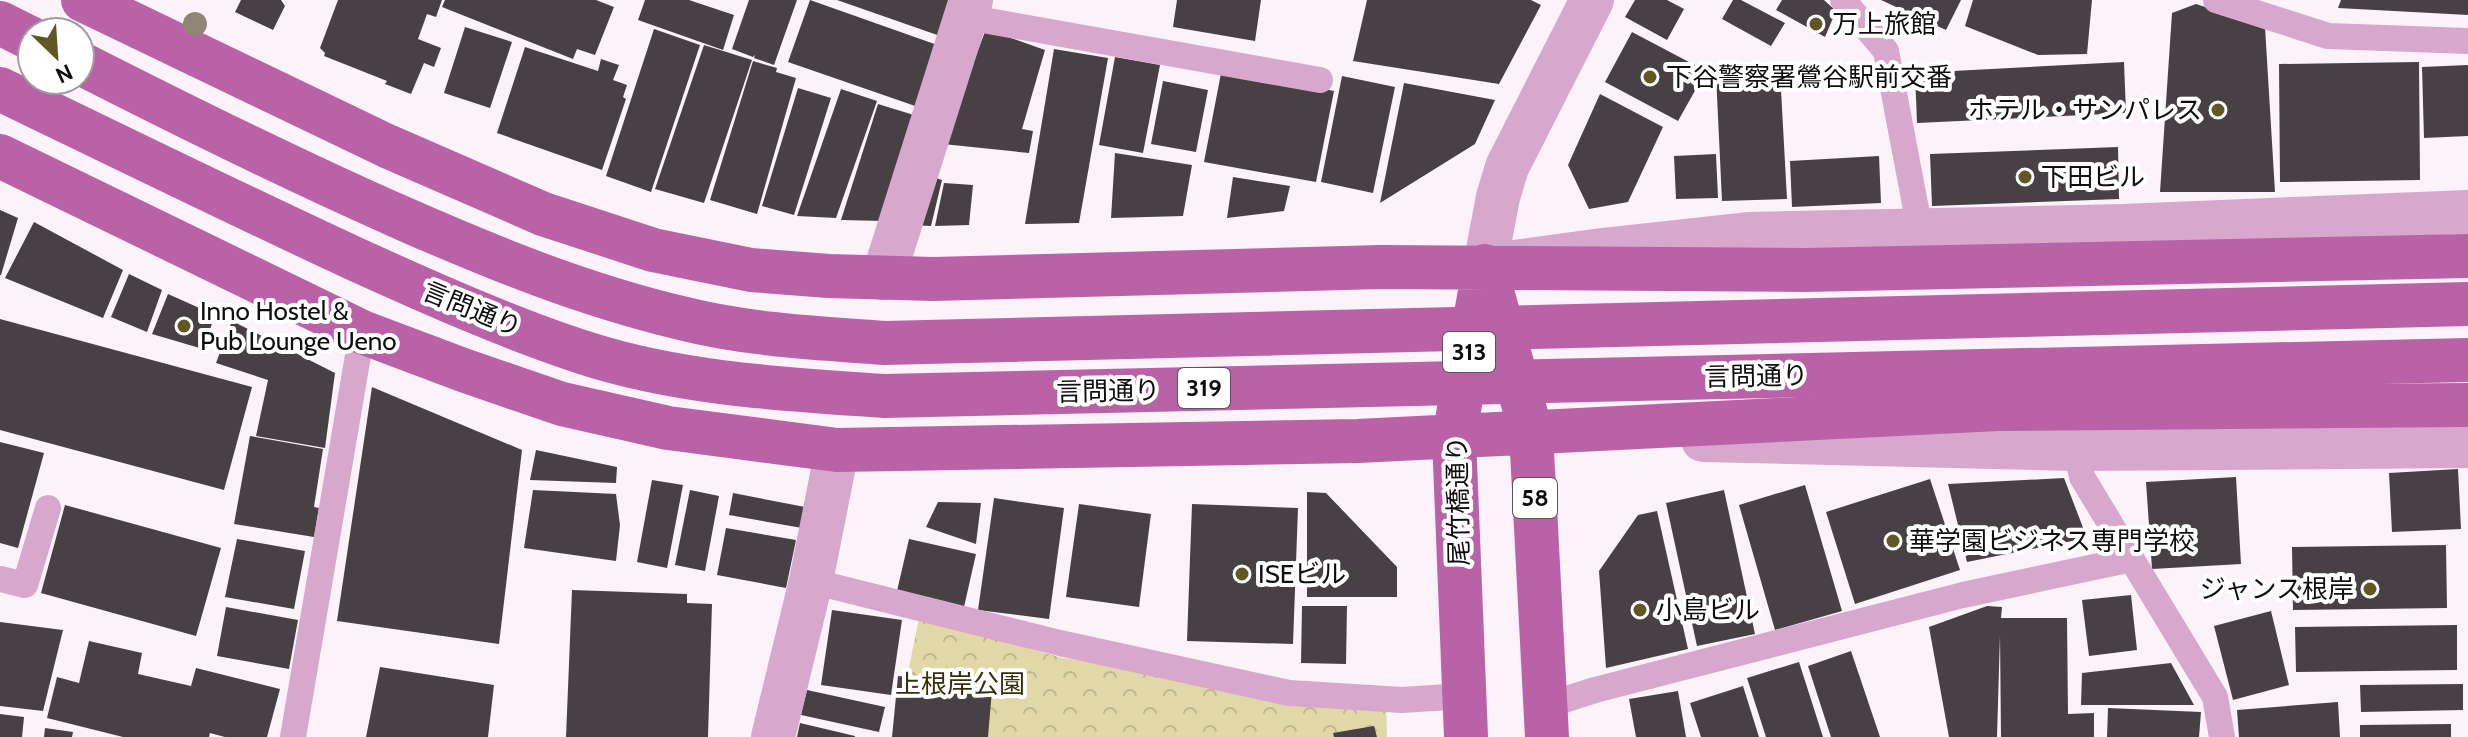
<svg xmlns="http://www.w3.org/2000/svg" width="2468" height="737" font-family="Cabin,'Noto Sans JP',sans-serif">
<style>
.park{fill:url(#park-crowns)}
.building{fill:#474045}
.lines{fill:none;stroke-linecap:round;stroke-linejoin:round}
.service{stroke:#d8a8cc;stroke-width:26}
.minor{stroke:#d8a8cc;stroke-width:44}
.primary{stroke:#b962a7;stroke-width:44}
.primary-bridge{stroke:#b962a7;stroke-width:44}
.tree{fill:#8f8776}
.poi-dot{fill:#605824;stroke:#fff;stroke-width:3}
.labels{text-anchor:middle;stroke-width:8;stroke-linejoin:round;paint-order:stroke}
.shield{fill:#fff;stroke:#585657;stroke-width:2}
.shield-label{font-size:24px;font-weight:bold;fill:#100d0f}
.poi-label{font-size:26px;fill:#100d0f;stroke:#fff;text-anchor:start}
.street-label{font-size:26px;fill:#100d0f;stroke:#fff}
.park-label{font-size:26px;fill:#352f0a;stroke:#fff}
</style>
<defs>
<pattern id="park-crowns" width="20" height="18" patternUnits="userSpaceOnUse" patternTransform="scale(2)"><rect width="20" height="18" fill="#e0d8a6"/><path d="M2 6a3 3 0 1 1 6 0M12 15a3 3 0 1 1 6 0" fill="none" stroke="#bfb88e"/></pattern>
</defs>
<rect width="100%" height="100%" fill="#fcf3fa"/>
<!-- park -->
<path class="park" d="M919,618L1063,658L1386,699L1387,737H900V712Z"/>
<!-- building -->
<path class="building" d="M241,0H281L285,6L273,30L235,12Z
M338,0H442L436,17L427,14L418,39L441,48L434,67L424,63L411,94L385,84L387,81L324,56L325,53L320,48Z
M445,0H596L614,7L595,55L577,49L573,59L442,7Z
M645,0H689L734,15L723,50L638,20Z
M749,0H797L774,65L754,58L755,55L753,57L732,49Z
M810,0L943,47L921,108L788,62Z
M837,0H956L943,37Z
M1177,0H1261L1255,41L1173,27Z
M1367,0H1531L1541,5L1499,84L1353,61Z
M1635,0H1667L1684,9L1667,40L1625,17Z
M1733,0H1741L1785,23L1771,46L1722,19Z
M1782,0H1824L1836,11L1825,37L1776,10Z
M1881,0H1961L1946,30Z
M1973,0H2092L2087,54L2038,55L1965,26Z
M2341,0H2468V15L2338,8Z
M2196,4L2265,27L2275,192H2160L2172,13Z
M465,27L512,42L490,108L444,93Z
M654,29L700,45L651,192L606,176Z
M986,29L1045,50L1022,129L1033,131L1029,153L943,144Z
M1632,32L1706,71L1678,121L1605,82Z
M704,45L752,60L704,203L655,189Z
M525,47L598,71L601,59L619,65L613,80L627,85L623,97L626,99L602,170L497,133Z
M1054,49L1108,58L1079,223L1025,224Z
M1115,57L1160,65L1143,153L1099,145Z
M753,61L777,68L776,72L796,78L757,214L710,200Z
M2124,62L2126,113L1917,123L1915,73Z
M2419,62L2420,180L2280,182L2279,64Z
M2468,65V136L2424,138L2422,67Z
M1222,68L1334,91L1316,182L1204,162Z
M1780,72L1787,199L1722,201L1716,75Z
M1342,76L1395,87L1373,193L1321,182Z
M1163,81L1208,90L1196,152L1151,144Z
M1404,83L1495,100L1475,144L1380,203Z
M798,88L831,98L794,215L762,206Z
M841,89L877,101L836,218L797,216Z
M1600,94L1663,127L1628,202L1589,209L1568,165Z
M878,104L917,116L884,221L841,220Z
M2118,147L2119,199L1932,206L1930,154Z
M1115,153L1192,165L1183,216L1111,218Z
M1716,154L1718,198L1676,199L1674,156Z
M1879,156L1881,203L1792,207L1790,161Z
M927,175L942,180L931,226L910,225Z
M1233,177L1290,186L1284,211L1227,218Z
M944,183L973,185L969,225L935,226Z
M0,210L18,218L1,275H0Z
M34,222L123,270L103,318L5,278Z
M129,274L162,290L147,332L111,317Z
M168,294L215,315L203,349L152,334Z
M0,319L252,387L224,490L0,430Z
M232,321L335,373L325,448L256,436L268,380L216,363Z
M372,387L522,450L499,644L337,621Z
M250,436L323,449L314,507L319,508L314,537L234,524Z
M0,442L44,453L18,548L0,543Z
M536,450L617,467L616,483L530,480Z
M2458,469L2461,529L2392,532L2389,473Z
M2236,477L2241,564L2152,569L2146,482Z
M2064,478L2087,538L1967,562L1948,484Z
M1930,479L1960,570L1855,604L1826,512Z
M652,480L683,485L667,568L637,562Z
M1805,485L1842,611L1775,630L1739,505Z
M533,490L616,494L620,525L616,561L524,548Z
M690,490L719,496L705,571L675,565Z
M1724,490L1755,634L1697,646L1666,503Z
M1307,492L1326,493L1397,567V597H1307Z
M733,493L805,507L802,528L729,515Z
M994,498L1064,508L1049,619L978,610Z
M938,502L981,503L976,544L926,527Z
M1079,504L1151,514L1139,607L1066,597Z
M1192,504L1298,508L1293,644L1187,641Z
M65,505L221,548L196,636L41,593Z
M1657,511L1688,649L1606,668L1599,571L1638,515Z
M726,528L796,540L786,588L717,575Z
M237,539L305,551L294,609L225,597Z
M909,539L976,554L964,607L897,591Z
M2446,545L2447,608L2293,610L2292,547Z
M572,590L687,594V603L712,604L708,737H566Z
M2131,595L2137,650L2089,656L2082,600Z
M1302,606H1347L1346,664L1301,663Z
M1987,606L2002,607L2001,618H2067L2068,714L2094,713V737H2001L2000,635L1997,737H1949L1929,627Z
M226,607L298,620L289,669L217,656Z
M832,610L902,620L891,695L821,685Z
M2271,611L2289,685L2233,700L2214,626Z
M0,622L63,630L43,711L0,706Z
M2457,625V670L2296,672L2295,627Z
M89,641L142,653L138,674L191,686L196,668L280,689L267,737H225L210,733L209,737H123L47,718L57,677L79,683Z
M1851,651L1880,737H1831L1808,666Z
M1799,662L1823,737H1766L1747,678Z
M2171,663L2194,705H2081L2082,673Z
M380,667L494,685L488,737H366Z
M898,676L982,683L981,690H992L988,737H892Z
M2463,684V710L2361,712L2360,685Z
M1743,686L1759,737H1701L1690,703Z
M807,690L885,707L879,732L801,715Z
M1678,691L1686,737H1636L1629,699Z
M2338,702L2340,737H2239L2237,710Z
M2108,708L2201,712L2199,737H2107Z
M0,714L24,717L22,737H0Z
M800,723L855,736V737H797Z
M2451,724V737H2360V725Z
M1374,726L1377,737H1334L1333,733Z
M45,728L73,732L72,737H44Z"/>
<g class="lines">
<!-- service -->
<path class="service" d="M1843,0L1886,51L1920,230
M2216,0L2328,36L2468,41
M966,17L1320,80
M2076,449L2082,477L2215,697L2222,737
M0,579L25,585L48,508
M811,581L1060,643L1289,693L1402,700L1464,696
M1545,706L1595,690L1963,595L2132,559
M293,737L362,332"/>
<!-- minor -->
<path class="minor" d="M1592,0L1507,167L1498,197L1485,266L1602,250L1748,234L2123,226L2468,212
M883,278L971,0
M1703,440L2076,449L2468,446
M773,737L811,581L837,450"/>
<!-- primary -->
<path class="primary" d="M83,0L387,146L543,214L653,250L751,270L829,276L933,279L1381,267L1804,270L2468,256
M0,23L32,39
M0,156L362,332L463,370L562,404L668,428L837,450L1358,441L1998,409L2468,405
M1485,266L1531,432L1547,737
M1466,737L1454,437L1480,292"/>
<!-- primary-bridge -->
<path class="primary-bridge" d="M80,63C186,117 293,170 402,218C493,258 584,295 681,318C748,335 816,338 885,343L2468,304
M0,89C118,146 236,204 355,259C430,293 506,327 585,353C681,384 784,389 884,396L2468,360"/>
</g>
<!-- trees -->
<circle class="tree" cx="195" cy="24" r="12"/>
<!-- markers -->
<g class="poi-dot">
<circle cx="1816" cy="24" r="8"/>
<circle cx="1650" cy="77" r="8"/>
<circle cx="2218" cy="110" r="8"/>
<circle cx="2025" cy="177" r="8"/>
<circle cx="184" cy="326" r="8"/>
<circle cx="1893" cy="541" r="8"/>
<circle cx="1242" cy="574" r="8"/>
<circle cx="2370" cy="589" r="8"/>
<circle cx="1640" cy="610" r="8"/>
</g>
<g class="labels">
<!-- shield labels -->
<g class="shield">
<rect x="1443" y="332" width="52" height="40" rx="6"/>
<rect x="1178" y="368" width="52" height="40" rx="6"/>
<rect x="1513" y="478" width="44" height="40" rx="6"/>
</g>
<g class="shield-label">
<text x="1469" y="360">313</text>
<text x="1204" y="396">319</text>
<text x="1535" y="506">58</text>
</g>
<!-- poi labels -->
<g class="poi-label">
<text x="1832" y="33">万上旅館</text>
<text x="1666" y="86">下谷警察署鶯谷駅前交番</text>
<text x="2202" y="119" text-anchor="end">ホテル・サンパレス</text>
<text x="2041" y="186">下田ビル</text>
<text x="200" y="320">Inno Hostel &amp;<tspan x="200" dy="30">Pub Lounge Ueno</tspan></text>
<text x="1909" y="550">華学園ビジネス専門学校</text>
<text x="1258" y="583">ISEビル</text>
<text x="2354" y="598" text-anchor="end">ジャンス根岸</text>
<text x="1656" y="619">小島ビル</text>
</g>
<!-- street labels -->
<g class="street-label">
<text transform="translate(472 309) rotate(22)" y="9">言問通り</text>
<text transform="translate(1756 376) rotate(-1)" y="9">言問通り</text>
<text transform="translate(1108 391) rotate(-1)" y="9">言問通り</text>
<text transform="translate(1458 501) rotate(-91)" y="9">尾竹橋通り</text>
</g>
<!-- park labels -->
<g class="park-label">
<text x="960" y="693">上根岸公園</text>
</g>
</g>
<!-- north arrow -->
<g transform="translate(56 56) rotate(155)"><circle r="38" fill="#ffffff" stroke="#9f9e9f" stroke-width="2"/>
<path d="M0-6L14 30L0 20L-14 30Z" fill="#605824"/>
<text y="-12" font-size="22" font-weight="bold" text-anchor="middle" fill="#100d0f">N</text>
</g>
</svg>
